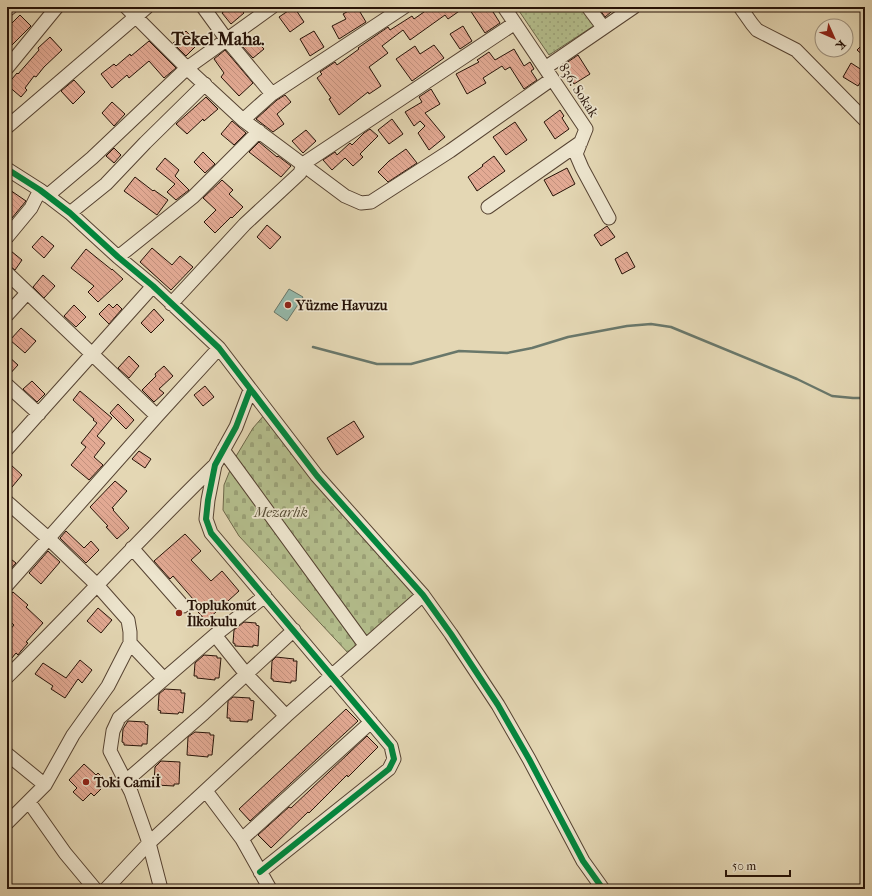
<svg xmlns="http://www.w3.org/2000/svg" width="872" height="896" font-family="'IM FELL French Canon',serif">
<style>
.grass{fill:url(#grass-dots);stroke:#6d684a}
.cemetery{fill:url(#cemetery-stones);stroke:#6d684a}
.water{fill:#95baac;stroke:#69776a}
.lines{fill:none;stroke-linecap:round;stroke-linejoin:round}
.stream{stroke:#69776a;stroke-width:2.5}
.building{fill:url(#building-back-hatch);stroke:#261207}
.minor-casing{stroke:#564332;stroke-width:15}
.minor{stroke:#ede5ce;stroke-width:13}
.cycleway-casing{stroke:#ede5ce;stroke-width:8}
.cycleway{stroke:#00873e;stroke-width:6}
.poi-dot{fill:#8f2418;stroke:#ede5ce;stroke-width:1.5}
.labels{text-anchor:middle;stroke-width:3.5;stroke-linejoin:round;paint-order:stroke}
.street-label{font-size:14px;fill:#261207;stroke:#ede5ce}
.poi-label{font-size:14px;font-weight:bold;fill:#261207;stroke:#ede5ce;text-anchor:start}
.park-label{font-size:14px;font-style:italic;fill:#584e36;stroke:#ede5ce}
.district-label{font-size:18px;font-weight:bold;fill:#261207;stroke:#ede5ce}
</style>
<defs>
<pattern id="grass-dots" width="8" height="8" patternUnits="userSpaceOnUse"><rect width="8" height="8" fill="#b4be8d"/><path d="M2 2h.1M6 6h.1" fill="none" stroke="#9ba278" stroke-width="1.8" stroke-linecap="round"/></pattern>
<pattern id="cemetery-stones" width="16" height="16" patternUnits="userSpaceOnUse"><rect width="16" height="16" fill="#b4be8d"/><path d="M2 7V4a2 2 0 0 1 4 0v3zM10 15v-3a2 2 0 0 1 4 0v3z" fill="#9ba278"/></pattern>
<pattern id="building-back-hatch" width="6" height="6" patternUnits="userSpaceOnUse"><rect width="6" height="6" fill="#e3aa94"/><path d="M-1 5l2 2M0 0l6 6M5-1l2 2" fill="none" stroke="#c3917e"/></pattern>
</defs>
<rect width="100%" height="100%" fill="#e4d7b4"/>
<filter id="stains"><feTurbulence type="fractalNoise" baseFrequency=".005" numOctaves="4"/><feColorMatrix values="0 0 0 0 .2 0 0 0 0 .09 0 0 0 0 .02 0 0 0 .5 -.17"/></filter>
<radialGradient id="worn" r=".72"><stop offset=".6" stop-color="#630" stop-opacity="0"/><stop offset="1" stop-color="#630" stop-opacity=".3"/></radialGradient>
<!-- grass -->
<path class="grass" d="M519,7H582L595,25L549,55L517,8Z"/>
<!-- cemetery -->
<path class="cemetery" d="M266,413L417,595L349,654L239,536L223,510L224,485L235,458L253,428Z"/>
<!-- water -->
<path class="water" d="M289,289L303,297L287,321L274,312Z"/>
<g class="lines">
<!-- stream -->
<path class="stream" d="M313,347L377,364H411L459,351L507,353L532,348L568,337L627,326L651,324L671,327L797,379L832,396L853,398H865"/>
</g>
<!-- building -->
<path class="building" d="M229,7H239L244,13L231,24L222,13Z
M294,7L304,22L290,32L279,17Z
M356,7H357L366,22L339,39L332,26L346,19L343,14Z
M431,7H465L448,19L445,15L410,40L403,30L382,46L388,53L369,67L381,86L369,94L368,92L339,115L329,99L331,98L317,78L322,74L320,72L335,62L337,65L359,49L358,48L388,27L390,30L412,16L414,19Z
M468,7H490L500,23L485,33Z
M598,7H617L605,17Z
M20,15L31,26L7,50V28Z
M463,26L472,41L460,49L450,34Z
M186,31L198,44L186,56L173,43Z
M314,31L324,47L310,56L300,39Z
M252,36L264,49L253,58L241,45Z
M50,37L62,50L44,67L36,77L34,76L25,88L27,90L21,97L7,85L17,73L18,74L39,50L38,48Z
M149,41L176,68L164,78L149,61L129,78L127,75L112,88L101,74L114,64L116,66L130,54L131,56Z
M865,42V57L857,50Z
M434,45L444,58L412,81L396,59L415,46L420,54Z
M514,49L524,66L530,62L534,69L531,71L537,80L524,89L510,67L505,70L502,66L483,78L486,83L467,94L456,74L479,62L477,60L489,52L495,60Z
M225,50L253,83L239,96L221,77L224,73L214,59Z
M578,55L590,74L574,84L562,66Z
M851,63L865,72V75L858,86L843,77Z
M74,80L85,92L73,104L61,91Z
M431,89L440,104L425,113L445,137L429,150L418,133L425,126L420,121L414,126L405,112L422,102L419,97Z
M285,95L291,102L277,114L284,124L273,132L256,119L277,100Z
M206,97L218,109L204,121L203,119L187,134L176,124Z
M112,102L125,114L114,126L102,113Z
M560,110L564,116L562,118L569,129L555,139L544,122Z
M392,119L403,134L389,144L378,130Z
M232,121L246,133L234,145L221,134Z
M515,122L527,140L506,155L493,137Z
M370,129L378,136L360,154L363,157L353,166L345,158L332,170L323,160L335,152L337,155L350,143L352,145L364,133Z
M306,130L316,141L303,153L292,141Z
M259,142L277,157L278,156L291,166L281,177L249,152Z
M114,148L121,155L114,163L106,156Z
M406,149L417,163L388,182L378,172L389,161Z
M203,152L215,164L205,173L194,162Z
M494,156L505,171L477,191L468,177L483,166L482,165Z
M165,158L179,170L175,176L189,190L176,200L167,192L175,184L156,169Z
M567,168L575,184L553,196L544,180Z
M135,177L153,191L154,190L168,200L157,215L124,191Z
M222,180L233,190L229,194L243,207L232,218L231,217L215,233L204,222L216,210L203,198Z
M7,188L26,201L7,224Z
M267,225L281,237L270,249L257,237Z
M607,226L615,237L601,246L594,235Z
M42,236L54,246L44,258L32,247Z
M152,248L172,265L180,256L193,267L171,290L140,262Z
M86,249L112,270V269L123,279L98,302L88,292L94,286L71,268Z
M11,251L22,260L15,270L7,264V256Z
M627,252L635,267L622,274L615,259Z
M43,275L55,286L44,298L33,287Z
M109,304L113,308L117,304L122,309L109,324L99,314Z
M74,305L86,317L76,327L64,316Z
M154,309L164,320L151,333L141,323Z
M21,328L36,341L25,353L10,340Z
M7,355L18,365L7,377Z
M129,356L139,366L129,378L118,368Z
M164,366L173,376L159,389L164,393L154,402L142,390L156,376L155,374Z
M32,381L45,394L37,402L23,389Z
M205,386L214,397L203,406L194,395Z
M80,391L112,418L97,436L105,443L94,457L103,465L89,480L71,465L86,447L81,443L97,423L93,420L94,419L73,400Z
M118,404L134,420L126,429L110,413Z
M354,421L364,437L337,455L327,438Z
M139,451L151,459L145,468L132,459Z
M11,465L22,475L7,493V470Z
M115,481L127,491L112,508L114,509L113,510L129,528L117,539L106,527L108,526L90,507Z
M66,531L84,548L91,541L99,550L86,563L60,538Z
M185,534L201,551L191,560L211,581L222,571L239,591L206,621L191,604L190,602L193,599L173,576L170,579L154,561Z
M48,551L60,562L41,584L29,573Z
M7,556L16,563L7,573Z
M13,592L28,605L26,607L43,623L26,642L28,643L21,651L18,655L16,653L7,664V633L14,625L7,619V599Z
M98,608L112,620L101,633L87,621Z
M244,622L256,623V625L259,626L258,646L253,645V647L235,646V644L233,643L234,630Z
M204,655L217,656V658H221L219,678H215V680L197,678V676H194L195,663Z
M276,657L294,659L293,661H297L296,681H291V683L273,681V679H271L272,661Z
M80,660L92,670L82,683L78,679L65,698L51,689L53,686L35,674L43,663L66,678Z
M165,689L181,690V693H185L183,713L179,712L178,714L160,713L161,711L158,710L159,694Z
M233,697L250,698V700L254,701L252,720H248V722L230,721V718H227L228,701Z
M346,709L358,721L250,821L239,809Z
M128,721L145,722V724L148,725L147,744H142V746L124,745V743L122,742L123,729Z
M195,732L210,733V735H214L212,755H208V757L187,755L188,737Z
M367,736L378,747L348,777L347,775L309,813L308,812L271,848L258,835L289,807L291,808Z
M161,761L180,762L179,784H174V786L156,785V783L154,782L155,767Z
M84,764L96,775L98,773L104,779L98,785L102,788L94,796L91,793L83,801L73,792L77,788L69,780Z"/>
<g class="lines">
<!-- minor casing -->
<g class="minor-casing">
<path id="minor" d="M126,7L191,72L243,120L345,196L361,203L371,202L450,151L552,79
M203,7L227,40L272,94
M504,7L586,129L576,154L582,168L609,218
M588,7L603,27
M740,7L752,24L757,30L796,50L865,120
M7,10L11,7
M7,68L57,7
M545,68L634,7
M243,120L272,94L404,7
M7,127L147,7
M7,169L40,190L70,213L118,257L153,286L219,348L317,476L423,595L451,634L498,705L529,759L583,861L603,889
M47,196L92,158L187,68L272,7
M488,207L581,142
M70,213L106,184L145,143L205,84
M7,237L31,208L40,190
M118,257L193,197L259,131
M7,273L157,416
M171,304L245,224L300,173L303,164L515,23
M7,315L27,293
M7,385L39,414
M250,390L236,427L215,465L208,500L206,519L211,533L391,746L394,759L389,769L260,872
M7,449L153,286
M223,450L365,645
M7,502L49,539L97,585L128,620L130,632V643L108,686L73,735L45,785L7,823
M132,548L183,606
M7,585L157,416L219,348
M215,635L246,674L286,716
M130,643L164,679
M7,677C78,607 144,534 215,465
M7,754L45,785
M126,781L204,713L294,630
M206,791L242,839L270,889
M29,802L65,853L95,889
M242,839L371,722
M106,889L149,843L286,716L423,595
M161,889L149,843L131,792L110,751L113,731L119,718L215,635L265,596"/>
</g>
<!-- minor -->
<use href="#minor" class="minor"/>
<!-- cycleway casing -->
<g class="cycleway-casing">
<path id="cycleway" d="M7,169L40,190L70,213L118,257L153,286L219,348L317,476L423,595L451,634L498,705L529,759L583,861L603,889
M250,390L236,427L215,465L208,500L206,519L211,533L391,746L394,759L389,769L260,872"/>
</g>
<!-- cycleway -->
<use href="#cycleway" class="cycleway"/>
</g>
<!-- markers -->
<g class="poi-dot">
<circle cx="288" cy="305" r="4"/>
<circle cx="179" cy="613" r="4"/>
<circle cx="86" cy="782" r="4"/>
</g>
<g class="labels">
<!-- street labels -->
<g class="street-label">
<text transform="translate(579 90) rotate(57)" y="5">836. Sokak</text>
</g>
<!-- poi labels -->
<g class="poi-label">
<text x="296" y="310">Yüzme Havuzu</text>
<text x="187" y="610">Toplukonut<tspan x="187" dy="16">İlkokulu</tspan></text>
<text x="94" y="787">Toki Camiİ</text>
</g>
<!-- park labels -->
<g class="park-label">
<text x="281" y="517">Mezarlık</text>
</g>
<!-- district labels -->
<g class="district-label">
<text x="218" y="45">Tekel Maha.</text>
</g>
</g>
<!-- margin -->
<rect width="872" height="896" fill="none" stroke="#e4d7b4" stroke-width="24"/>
<rect x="8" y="8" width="856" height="880" fill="none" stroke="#261207" stroke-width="2"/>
<rect x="12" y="12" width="848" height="872" fill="none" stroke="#261207"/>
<!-- north arrow -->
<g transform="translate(834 38) rotate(135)"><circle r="19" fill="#ede5ce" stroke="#9d917e"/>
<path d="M0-3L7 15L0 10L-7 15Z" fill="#8f2418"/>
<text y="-6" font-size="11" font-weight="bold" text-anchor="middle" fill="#261207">K</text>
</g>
<!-- scale -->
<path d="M726 870v6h64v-6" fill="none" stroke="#261207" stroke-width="2"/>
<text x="732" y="870" font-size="12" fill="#261207" stroke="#ede5ce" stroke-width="3" paint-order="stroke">50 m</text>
<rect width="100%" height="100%" filter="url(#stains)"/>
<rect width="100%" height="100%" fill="url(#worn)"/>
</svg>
